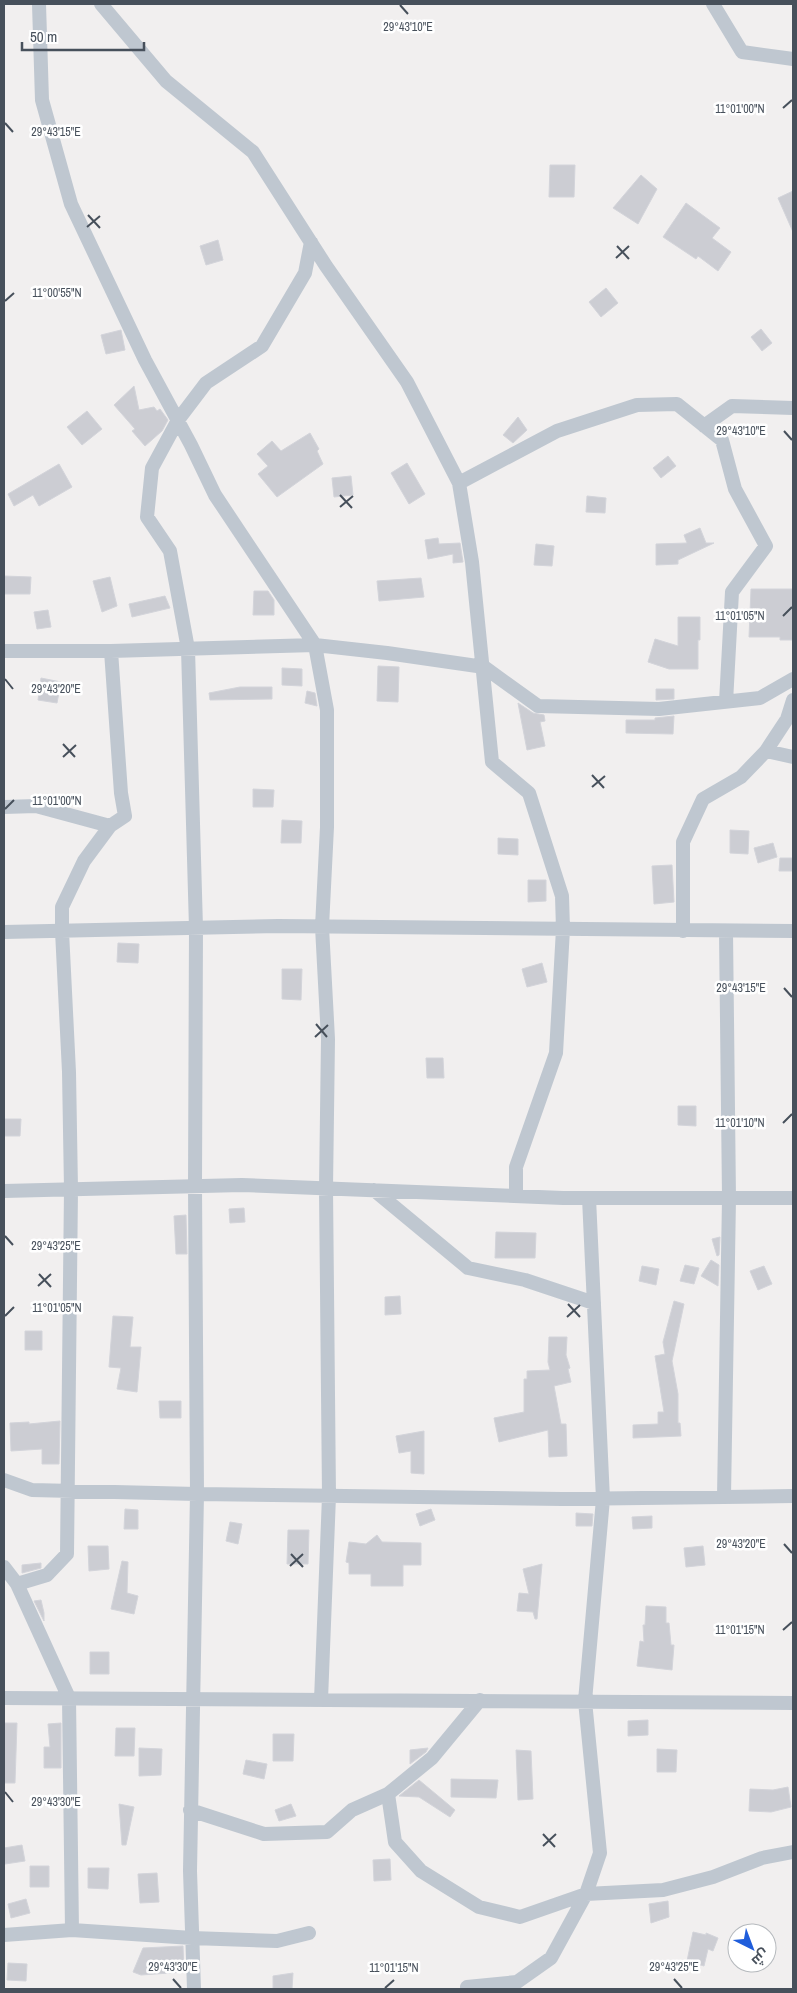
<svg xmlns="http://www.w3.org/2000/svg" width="797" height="1993" font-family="'Archivo Narrow',Cairo,sans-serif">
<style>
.building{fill:#cccdd3;stroke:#d3d4da}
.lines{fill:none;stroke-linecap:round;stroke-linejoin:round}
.minor{stroke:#bfc7d0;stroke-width:14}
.ticks{fill:none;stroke:#47505b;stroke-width:2}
.ticks-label{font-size:12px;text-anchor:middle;fill:#47505b;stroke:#fff;stroke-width:5;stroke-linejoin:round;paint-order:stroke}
</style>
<rect width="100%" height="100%" fill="#f1efef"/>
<!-- building -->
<path class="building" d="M550,165H575L574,197H549Z
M641,175L657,189L638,224L613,208Z
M793,191V232L778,198Z
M686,203L720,228L712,238L731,252L718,271L698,256L696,259L663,237Z
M218,240L223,260L206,265L200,246Z
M606,288L618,303L601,317L589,302Z
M761,329L772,343L762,351L751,337Z
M121,330L125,350L106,354L101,335Z
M134,386L139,410L154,407L157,411L160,409L168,420L162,431L145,446L132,431L135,429L114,405Z
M87,411L102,429L82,445L67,427Z
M518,417L527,430L513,443L503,435Z
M310,433L319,449L317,451L323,464L277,497L258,474L268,466L257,454L272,441L281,451Z
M668,456L676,466L661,478L653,468Z
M407,463L425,494L409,504L391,473Z
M59,464L72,487L39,506L33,495L14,506L8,494Z
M351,476L353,495L334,497L332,478Z
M587,496L606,498L605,513L586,512Z
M700,528L706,543H714L678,560V564L656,565V544L687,543L684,535Z
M438,538L439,544L460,543L463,562L453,563V554L428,559L425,540Z
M536,544L554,546L552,566L534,565Z
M4,576L31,577L30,594H4Z
M110,577L117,606L102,612L93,581Z
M421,578L424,597L379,601L377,581Z
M751,589H793V640H780V637H749Z
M254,591H268L274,600V615H253Z
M165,596L170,608L132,617L129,604Z
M48,610L51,627L37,629L34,612Z
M678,617H700V640H698V669H669L648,662L655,639L678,646Z
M378,666L399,667L398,702L377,701Z
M282,668L302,669V686L282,685Z
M41,678L61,682L57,703L38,700Z
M240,687H272V699L210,700L209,693Z
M656,689H674V699L656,700Z
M307,691L315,693L317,706L305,703Z
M518,703L533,713L544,715L545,721L540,722L545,746L527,750Z
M674,716L673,734L626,733V720H655V718Z
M253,789L274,790L273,807H253Z
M282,820L302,821L301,843H281Z
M730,830L749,831L748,854L730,853Z
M498,838L518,839V855L498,854Z
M773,843L777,857L758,863L754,848Z
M780,858H793V871H779Z
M672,865L674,902L654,904L652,866Z
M528,880H546V901L528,902Z
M118,943L139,944L138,963L117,962Z
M542,963L547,982L527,987L522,969Z
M282,969H302L301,1000L282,999Z
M426,1058H443L444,1078H427Z
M678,1106H696V1126L678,1125Z
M4,1119H21L20,1136H4Z
M244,1208L245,1222L230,1223L229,1209Z
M186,1215L187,1254H176L174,1216Z
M496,1232L536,1233L535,1258H495Z
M720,1237L719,1255L717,1256L712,1239Z
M711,1260L719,1265L718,1286L701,1276Z
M685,1265L699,1268L694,1284L680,1281Z
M642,1266L659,1269L656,1285L639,1281Z
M764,1266L772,1284L758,1290L750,1271Z
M400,1296L401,1314L385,1315V1297Z
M674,1301L684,1304L672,1361L678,1394V1423H680L681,1436L633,1438V1425L658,1424V1412H664L655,1356L665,1354L663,1342Z
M113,1316L133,1317L130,1347H141L137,1392L117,1389L121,1368L109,1367Z
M25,1331H42V1350H25Z
M549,1337H567L566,1355L570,1368L568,1369L571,1382L554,1386L561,1424H566L567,1456L549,1457L548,1430L499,1442L494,1418L524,1412V1379H527V1371L550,1370L548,1362Z
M159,1401H181V1418H160Z
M60,1421L59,1464H42V1449L11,1451L10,1423L29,1422V1424Z
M424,1431V1474L411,1473V1451L399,1453L396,1436Z
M125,1509L138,1510V1529H124Z
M431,1509L435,1520L420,1526L416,1514Z
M576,1513L593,1514L592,1526H576Z
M652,1516V1528L633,1529L632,1517Z
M230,1522L242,1524L238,1544L226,1541Z
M288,1530H309L308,1564H287Z
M377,1535L382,1542L421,1543V1565H403V1586H371V1574H349V1563L346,1562L349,1542L366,1544Z
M88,1546H108L109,1569L89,1571Z
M703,1546L705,1565L686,1567L684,1548Z
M122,1561L128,1562L127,1593L138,1596L134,1614L111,1609Z
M41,1563V1568L22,1573V1565Z
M542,1564L537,1619H535L533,1612L517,1611L519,1593L529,1594L523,1569Z
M41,1600L44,1613V1621L34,1601Z
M646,1606L666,1607V1623H669L671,1645H674L672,1670L637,1666L640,1641L644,1642L643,1625H645Z
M90,1652H109V1674H90Z
M648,1720V1735L628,1736V1721Z
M4,1723H17L15,1783H4Z
M61,1723V1768H44V1747H50L48,1724Z
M116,1728H135L134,1756H115Z
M273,1734H294L293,1761H273Z
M139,1748L162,1749L161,1775L139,1776Z
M428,1748L426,1752L410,1764V1750Z
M657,1749L677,1750L676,1772H657Z
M516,1750L531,1751L533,1799L518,1800Z
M246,1760L267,1764L264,1779L243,1774Z
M451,1779L498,1780L496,1798L451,1797Z
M419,1780L455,1810L450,1817L419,1797L399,1796Z
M788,1787L791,1807L771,1812L749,1811L750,1789L773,1790Z
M119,1804L134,1807L126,1845H122Z
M291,1804L296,1816L279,1821L275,1810Z
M22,1845L25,1861L5,1864L4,1848Z
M390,1859L391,1880L374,1881L373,1860Z
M30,1866H49V1887H30Z
M88,1868H109L108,1889L88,1888Z
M157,1873L159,1902L140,1903L138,1874Z
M26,1899L30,1913L11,1918L8,1904Z
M668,1901L669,1917L651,1923L649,1904Z
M693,1932L706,1935V1933L718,1938L713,1951L708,1949L704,1966L687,1961Z
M183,1946L184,1972L141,1975L133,1972L143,1948Z
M8,1963L27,1964L26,1981L7,1980Z
M293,1973L292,1989H273V1976Z"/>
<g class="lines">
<!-- minor -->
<path class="minor" d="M39,4L42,100L71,204L145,360L191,445L215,495L315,645L327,710V827L322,927L328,1039L326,1188L329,1496L321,1700
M101,4L166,81L253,152L326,266L407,382L459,483L472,562L492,762L529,793L562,896L563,929L556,1053L516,1167V1196
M713,4L742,52L793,59
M704,426L732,406L793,408
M459,483L557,431L637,405L677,404L722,440L735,489L766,546L732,592L726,702
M4,651H111L315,645L387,653L484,667L538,706L659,709L760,698L793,679
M766,751L793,757
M4,807L36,806L110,826
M683,931V842L703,799L741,777L766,751L787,719L793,700
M4,932L278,926L793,931
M374,1190L468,1268L525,1280L594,1303
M4,1191L242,1185L563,1198H793
M589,1198L603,1499L585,1701L600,1853L586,1894L663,1890L713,1877L762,1858L793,1852
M4,1480L32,1490L197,1494L562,1499L793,1496
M724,1497L729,1198L726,931
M4,1567L17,1584L69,1698L72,1930
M17,1584L47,1575L67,1554L71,1189L69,1072L62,931V907L84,861L110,826L125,816L121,793L111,651
M4,1698L793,1703
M388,1794L395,1842L421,1871L479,1907L520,1917L586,1894
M190,1810L264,1834L327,1832L352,1810L388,1794L432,1758L480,1700
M4,1935L72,1930L192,1938L277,1941L309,1933
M194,1989L190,1871L197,1494L195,1186L196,928L188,649L170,551L147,517L152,468L178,420L206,383L262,346L305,273L311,242
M468,1989L467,1987L517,1982L551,1958L586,1894"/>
</g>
<!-- ticks -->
<path class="ticks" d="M400,5L408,14M783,108L792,100M5,123L13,132M88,215L100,228M87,227L100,216M617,246L629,259M616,258L629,246M5,301L14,293M784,431L792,440M340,495L352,508M340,507L353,496M783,616L792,607M5,679L13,689M63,744L75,757M63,757L76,745M592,775L604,788M592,787L605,776M5,809L14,800M784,988L792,997M316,1024L327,1037M315,1037L328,1025M783,1123L792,1114M5,1236L13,1245M39,1274L51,1287M38,1286L51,1274M568,1304L580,1317M5,1316L14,1307M567,1317L580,1305M784,1544L792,1553M291,1554L303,1567M290,1566L303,1554M783,1630L792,1622M5,1792L13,1802M543,1834L555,1847M543,1846L556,1834M173,1979L181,1988M674,1979L682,1988M385,1988L394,1980"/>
<g class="ticks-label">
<text x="408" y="31">29°43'10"E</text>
<text x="740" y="113">11°01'00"N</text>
<text x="56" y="136">29°43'15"E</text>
<text x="57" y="297">11°00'55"N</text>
<text x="741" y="435">29°43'10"E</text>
<text x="740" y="620">11°01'05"N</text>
<text x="56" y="693">29°43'20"E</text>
<text x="57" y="805">11°01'00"N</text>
<text x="741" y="992">29°43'15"E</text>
<text x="740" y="1127">11°01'10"N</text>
<text x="56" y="1250">29°43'25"E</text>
<text x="57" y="1312">11°01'05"N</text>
<text x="741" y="1548">29°43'20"E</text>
<text x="740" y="1634">11°01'15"N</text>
<text x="56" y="1806">29°43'30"E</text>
<text x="173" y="1971">29°43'30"E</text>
<text x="674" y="1971">29°43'25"E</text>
<text x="394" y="1972">11°01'15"N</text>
</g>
<!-- border -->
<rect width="797" height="1993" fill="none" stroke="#47505b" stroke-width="10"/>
<!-- north arrow -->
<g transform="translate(752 1948) rotate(138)"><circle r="24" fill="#ffffff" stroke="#b5b9bd"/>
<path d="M0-4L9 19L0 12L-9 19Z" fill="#1f5ddb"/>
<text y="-8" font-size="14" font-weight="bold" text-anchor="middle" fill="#47505b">ش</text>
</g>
<!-- scale -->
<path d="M22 42v8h122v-8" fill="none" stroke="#47505b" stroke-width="2.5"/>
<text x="30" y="42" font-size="15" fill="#47505b" stroke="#ffffff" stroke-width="4" paint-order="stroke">50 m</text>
</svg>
